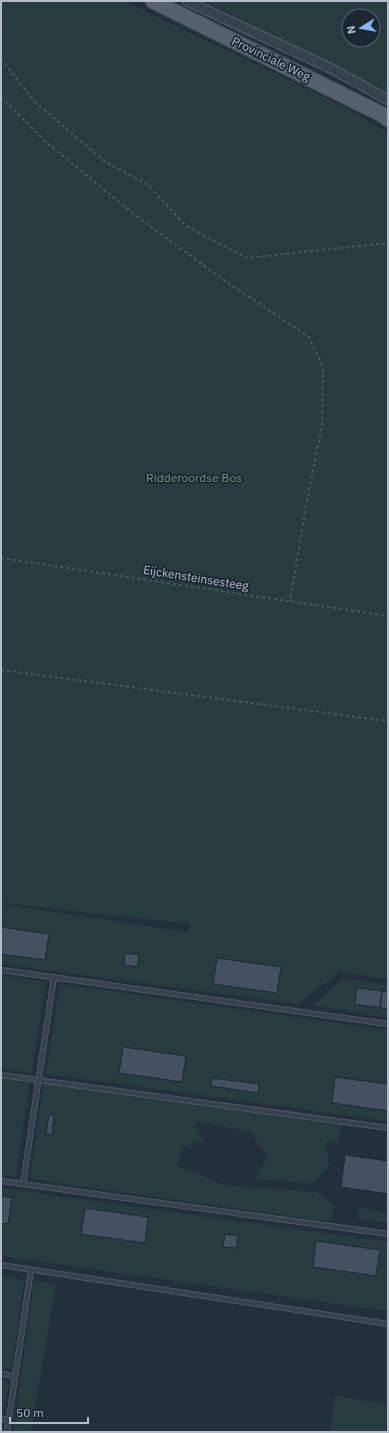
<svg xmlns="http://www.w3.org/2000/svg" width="389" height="1433" font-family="'IBM Plex Sans',sans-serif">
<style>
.green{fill:#263c3f;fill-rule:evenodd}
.building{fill:#455162;stroke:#1f2835}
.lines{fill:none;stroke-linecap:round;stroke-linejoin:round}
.service-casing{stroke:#565f6c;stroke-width:6}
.minor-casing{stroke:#565f6c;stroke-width:11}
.primary-casing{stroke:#414a57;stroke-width:17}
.path{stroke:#44595c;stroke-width:2;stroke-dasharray:3 3;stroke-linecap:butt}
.service{stroke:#38414e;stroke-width:4.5}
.minor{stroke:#38414e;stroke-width:9}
.primary{stroke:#56606e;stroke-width:15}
.labels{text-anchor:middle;stroke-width:3.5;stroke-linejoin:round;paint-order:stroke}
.street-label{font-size:12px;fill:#b4bcc9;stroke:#1d2633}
.park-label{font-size:12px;fill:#6b9a76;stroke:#1d2633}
</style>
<rect width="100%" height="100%" fill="#242f3e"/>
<!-- green -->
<path class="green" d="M1,1H124L345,107L388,133V979L339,972L298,1004L1,964V904L188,932L190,924L1,903Z
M204,1H388V95L329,62ZM349,16H373V40H349Z
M1,975L46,982L32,1070L29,1073L1,1069Z
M346,979L388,985V1018L313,1005L341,981Z
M60,984L388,1030V1121L46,1074Z
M1,1078L30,1082L16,1177L1,1175Z
M48,1084L342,1125L338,1141L325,1142L330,1164L312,1184L254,1178L268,1157L251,1132L193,1121L203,1140L183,1147L176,1165L224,1185L316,1192L334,1205L331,1222L30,1179L43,1085Z
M1,1188L388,1242V1311L1,1256Z
M359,1208L388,1213V1223L359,1219Z
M1,1275L24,1280L12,1368L10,1369L1,1368Z
M37,1281L56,1284L31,1432H13L34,1283Z
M1,1380L8,1381L9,1386L4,1410L3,1412H1Z
M335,1396L388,1404V1432H329Z"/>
<!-- building -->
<path class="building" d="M1,927L49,934L45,960L1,954Z
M125,953L139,955L137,967L124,965Z
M217,958L281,967L277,993L213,984Z
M357,988L382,991L380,1008L355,1004Z
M382,991L388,992V1009L380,1008Z
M123,1047L186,1056L182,1082L119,1073Z
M335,1077L388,1084V1111L332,1103Z
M212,1078L259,1084L258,1093L211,1086Z
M49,1115L54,1116L52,1135L46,1134Z
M345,1155L388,1161V1194L341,1187Z
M1,1196L12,1198L8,1224L1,1223Z
M85,1208L148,1217L145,1243L81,1234Z
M225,1234L238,1236L236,1248L223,1247Z
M316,1241L380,1250L376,1276L313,1267Z"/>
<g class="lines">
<!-- service casing -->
<g class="service-casing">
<path id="service" d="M1,970L388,1024
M1,1075L388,1128
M1,1181L388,1234
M23,1184L54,977
M1,1265L388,1324
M1,1374L15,1376
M1,1419L9,1420
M7,1432L31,1270"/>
</g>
<!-- minor casing -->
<g class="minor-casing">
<path id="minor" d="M187,1L332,69L388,100"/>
</g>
<!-- primary casing -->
<g class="primary-casing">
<path id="primary" d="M153,1L381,114L388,119"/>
</g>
<!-- path -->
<path class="path" d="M1,59L35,102L104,161L148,185L186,226L247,258L388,243
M1,97L46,142L136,216L221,278L309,337L323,367L322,426L308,495L290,601
M1,558L388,616
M1,670L388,721"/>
<!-- service -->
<use href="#service" class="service"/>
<!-- minor -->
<use href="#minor" class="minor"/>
<!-- primary -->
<use href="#primary" class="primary"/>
</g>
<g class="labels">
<!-- street labels -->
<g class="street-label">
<text transform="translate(271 59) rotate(26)" y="4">Provinciale Weg</text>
<text transform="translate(196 578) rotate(9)" y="4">Eijckensteinsesteeg</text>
</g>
<!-- park labels -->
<g class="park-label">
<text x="194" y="482">Ridderoordse Bos</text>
</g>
</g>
<!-- border -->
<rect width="389" height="1433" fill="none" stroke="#b4bcc9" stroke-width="4"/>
<!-- north arrow -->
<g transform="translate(361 28) rotate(259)"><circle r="19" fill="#1d2633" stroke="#59626f"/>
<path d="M0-3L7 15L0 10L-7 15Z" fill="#8ab4f8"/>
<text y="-6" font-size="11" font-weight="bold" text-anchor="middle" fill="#b4bcc9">N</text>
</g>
<!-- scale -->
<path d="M10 1417v6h78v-6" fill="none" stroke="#b4bcc9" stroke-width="2"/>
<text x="16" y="1417" font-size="12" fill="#b4bcc9" stroke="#1d2633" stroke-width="3" paint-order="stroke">50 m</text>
</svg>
